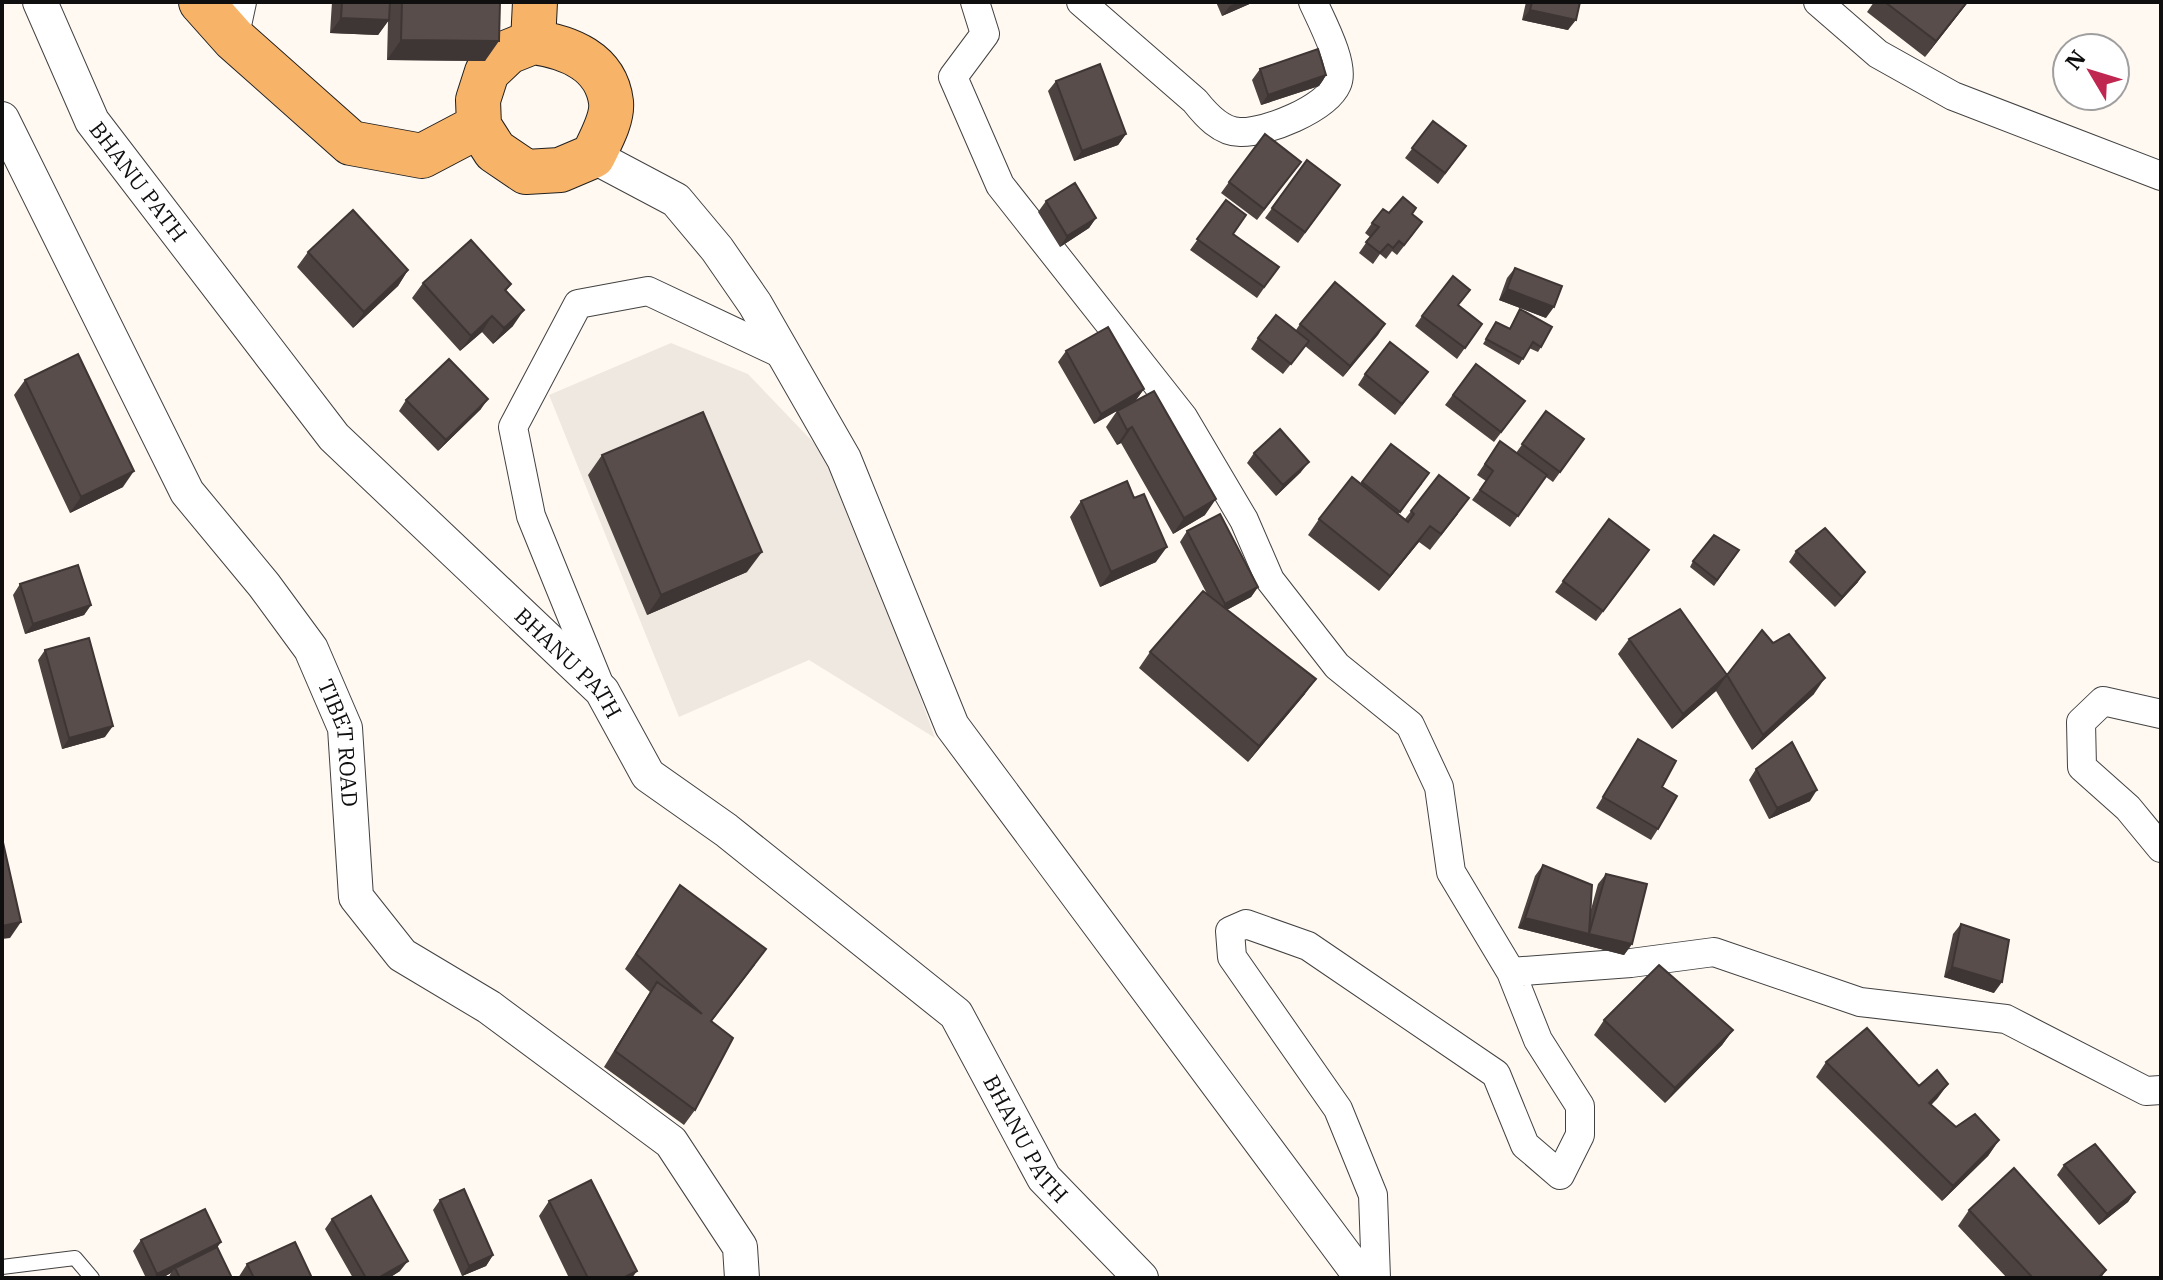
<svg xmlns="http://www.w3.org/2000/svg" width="2163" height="1280" font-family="'IBM Plex Serif',serif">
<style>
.plaza{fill:#efe8e0}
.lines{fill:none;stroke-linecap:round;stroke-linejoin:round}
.service-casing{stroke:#424242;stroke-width:16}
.minor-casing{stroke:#424242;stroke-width:30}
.tertiary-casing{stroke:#424242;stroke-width:36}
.primary-casing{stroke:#202020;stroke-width:46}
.service{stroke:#fff;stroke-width:14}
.minor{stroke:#fff;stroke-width:28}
.tertiary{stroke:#fff;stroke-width:34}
.primary{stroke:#f7b469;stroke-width:44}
.wall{fill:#4c4240}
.shaded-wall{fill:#3e3634}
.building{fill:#584d4b;stroke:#3e3634;stroke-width:2}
.labels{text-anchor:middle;stroke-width:8;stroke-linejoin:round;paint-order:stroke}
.street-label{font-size:22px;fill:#0f0f0f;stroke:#fff}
</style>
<rect width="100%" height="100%" fill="#fff9f1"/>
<!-- plaza -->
<path class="plaza" d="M671,343L748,374L837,467L935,738L809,660L679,717L549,395Z"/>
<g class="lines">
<!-- service casing -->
<g class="service-casing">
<path id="service" d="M2,1267L75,1258L92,1278"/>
</g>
<!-- minor casing -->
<g class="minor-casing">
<path id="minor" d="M975,2L985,34L953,77L1000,185L1183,417L1244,520L1270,580L1337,666L1410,725L1439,787L1451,872L1511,972L1538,1040L1580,1106V1135L1560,1175L1525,1145L1496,1074L1308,946L1246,924L1230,931L1232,957L1338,1109L1373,1195L1376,1278
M1081,2L1195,101C1206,115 1221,132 1240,132C1266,133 1326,109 1337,84C1346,66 1321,20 1313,2
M1818,2L1878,54L1953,96L2161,176
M234,39L242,2
M600,686L531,516L513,427L578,304L648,291L788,357
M2161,714L2103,701L2081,722L2082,767L2128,808L2161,848
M1511,972L1631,963L1714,952L1860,1002L2006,1019L2146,1091L2161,1090"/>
</g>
<!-- tertiary casing -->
<g class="tertiary-casing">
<g id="tertiary">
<path id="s1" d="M40,2L92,121L334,437L602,691L648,775L726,830L956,1014L1044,1178L1141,1278"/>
<path id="s2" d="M2,119L187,492L264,585L311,649L345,728L356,897L402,955L489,1007L671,1142L740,1247L742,1278"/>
<path d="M593,156L676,200L717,249L755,304L844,459L952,726L1362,1278"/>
</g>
</g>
<!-- primary casing -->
<g class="primary-casing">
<path id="primary" d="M201,2L234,39L351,143L422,156L479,126
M533,42C568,47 606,61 611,102C613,119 600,141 593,156L560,170L526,172L495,151L479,126L478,100L487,72L508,52Z
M533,42L535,2"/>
</g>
<!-- service -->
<use href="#service" class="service"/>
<!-- minor -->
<use href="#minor" class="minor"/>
<!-- tertiary -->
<use href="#tertiary" class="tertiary"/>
<!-- primary -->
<use href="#primary" class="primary"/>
</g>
<!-- wall -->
<path class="wall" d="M332,2H500L485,61L387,60L388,21L378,35L330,33Z
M1216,2H1254L1222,16Z
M1526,2H1580L1568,30L1522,20Z
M1874,2H1968L1925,57L1867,12Z
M1260,69L1326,75L1319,86L1261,105L1252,80Z
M1056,81L1126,134L1118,145L1074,161L1048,91Z
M1433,121L1466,146L1438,184L1405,158Z
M1307,160L1340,185L1298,243L1265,218Z
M1301,162L1257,220L1221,193L1229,182Z
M1226,200L1233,234L1279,267L1257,298L1190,250Z
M1046,201L1096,218L1089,228L1060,247L1038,212Z
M1389,213L1412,214L1415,232L1397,255L1392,251L1386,259L1380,254L1373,264L1359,253L1370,237L1365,233L1372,223Z
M308,252L408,270L398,286L353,328L297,267Z
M1515,268L1546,318L1499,300L1507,278Z
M423,283L511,284L506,291L513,326L493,344L482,332L460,351L412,298Z
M1458,306L1482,324L1457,359L1415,326L1422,316Z
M1520,309L1541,347L1538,352L1529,348L1519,365L1483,344L1496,322L1509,329Z
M1300,324H1385L1343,377L1305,346L1283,374L1251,349L1258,338L1296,330Z
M1066,351L1144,389L1136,400L1094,424L1058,362Z
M1476,364L1525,401L1494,442L1445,405Z
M1365,374L1420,382L1395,415L1358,385Z
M25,380L123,487L70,513L14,395Z
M1154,391L1205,515L1173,534L1121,443L1117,445L1106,427L1117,411Z
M406,400L481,409L438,451L399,411Z
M1546,411L1584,439L1553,482L1546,477L1510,527L1472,500L1486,481L1477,475L1500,441L1516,453Z
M1391,444L1422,484L1398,514L1405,519L1439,475L1458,514L1430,550L1419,542L1379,591L1308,535L1319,519L1360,484Z
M1254,453L1301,472L1276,496L1247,463Z
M602,455L747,572L647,615L588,475Z
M1081,501L1156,562L1100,587L1070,517Z
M1609,519L1641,561L1596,621L1555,592Z
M1187,531L1258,587L1251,597L1227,610L1305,694L1248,762L1139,668L1150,652L1207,594L1180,542Z
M1739,550L1714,586L1690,567L1693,561Z
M1796,551L1858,582L1835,607L1789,562Z
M20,584L91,605L84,615L25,634L13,595Z
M1629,639L1727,675L1814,694L1752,750L1716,691L1672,729L1618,654Z
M45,650L105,737L62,749L38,660Z
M1638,740L1662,787L1658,829L1651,840L1596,808Z
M1756,769L1810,801L1769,819L1749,780Z
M1543,865L1590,913L1598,884L1606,874L1632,944L1624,955L1518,928L1535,876Z
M680,885L755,965L711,1022L695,1110L684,1125L604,1067L650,992L625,969Z
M1961,924L1994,993L1944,977L1953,934Z
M1604,1020L1733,1030L1722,1045L1665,1103L1594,1035Z
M1826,1062L1919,1086L1948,1084L1931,1105L1956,1127L1999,1140L1988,1156L1942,1201L1816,1077Z
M2064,1165L2135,1192L2128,1202L2099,1225L2057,1175Z
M440,1200L493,1255L486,1266L462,1276L433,1210Z
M549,1201L632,1278H569L539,1216Z
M1969,1210L2106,1270L2101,1278H2007L1958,1226Z
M332,1219L400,1271L389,1278H353L325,1229Z
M141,1240L221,1242L217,1247L232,1278H168L171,1273L162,1278H146L133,1251Z
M247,1264L312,1278H238Z"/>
<!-- shaded-wall -->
<path class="shaded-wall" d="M1238,2H1254L1222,16L1230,6Z
M1967,2H1968L1925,57L1936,41Z
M1530,10L1576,20L1568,30L1522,20Z
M341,18L389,20L378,35L330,33Z
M401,40L499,41L485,61L387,60Z
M1326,75L1319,86L1261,105L1268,95Z
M1126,134L1118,145L1074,161L1082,151Z
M1096,218L1089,228L1060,247L1067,236Z
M408,270L398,286L353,328L364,312Z
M1507,289L1554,307L1546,318L1499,300Z
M524,310L513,326L493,344L504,328Z
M492,316L482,332L460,351L471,336Z
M1385,324L1378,335L1343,377L1350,366Z
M1144,389L1136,400L1094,424L1101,414Z
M488,399L481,409L438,451L446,440Z
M1132,427L1121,443L1117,445L1127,430Z
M1309,462L1301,472L1276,496L1283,485Z
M134,471L123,487L70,513L81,497Z
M1216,499L1205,515L1173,534L1184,518Z
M1430,526L1419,542L1379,591L1390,576Z
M1167,547L1156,562L1100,587L1111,572Z
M762,552L747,572L647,615L661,595Z
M1865,572L1858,582L1835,607L1842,597Z
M1258,587L1251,597L1217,615L1225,604Z
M91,605L84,615L25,634L33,624Z
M1727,675L1716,691L1672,729L1683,714Z
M1825,678L1814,694L1752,750L1763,735Z
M1316,679L1305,694L1248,762L1259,746Z
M113,726L105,737L62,749L69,738Z
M1817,790L1810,801L1769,819L1777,808Z
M1525,918L1632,944L1624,955L1518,928Z
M21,922L10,938L2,939V926Z
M1952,967L2002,982L1994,993L1944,977Z
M1733,1030L1722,1045L1665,1103L1675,1088Z
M1948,1084L1937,1099L1918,1118L1929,1103Z
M1999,1140L1988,1156L1942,1201L1953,1186Z
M2135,1192L2128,1202L2099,1225L2107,1214Z
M221,1242L214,1252L175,1268L171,1273L162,1278H154L157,1274Z
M493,1255L486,1266L462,1276L469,1266Z
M408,1261L400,1271L389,1278H378Z
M637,1271L632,1278H623Z"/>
<!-- building -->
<path class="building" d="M342,2H390L389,20L341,18Z
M402,2H500L499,41L401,40Z
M1532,2H1580L1576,20L1530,10Z
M1885,2H1967L1936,41Z
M1318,49L1326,75L1268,95L1260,69Z
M1100,64L1126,134L1082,151L1056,81Z
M1433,121L1466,146L1445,173L1412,148Z
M1265,134L1301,162L1264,209L1229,182Z
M1307,160L1340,185L1305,232L1272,208Z
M1075,183L1096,218L1067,236L1046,201Z
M1403,197L1416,208L1412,214L1422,222L1404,245L1399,241L1393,248L1388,244L1380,253L1366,242L1379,227L1372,223L1383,209L1389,213Z
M1226,200L1246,215L1233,234L1279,267L1264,287L1197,239Z
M353,210L408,270L364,312L308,252Z
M471,240L511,284L505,290L524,310L504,328L492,316L471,336L423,283Z
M1515,268L1562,286L1554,307L1507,289Z
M1453,276L1470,290L1458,305L1482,324L1465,348L1422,316Z
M1335,282L1385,324L1350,366L1300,324Z
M1520,309L1552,327L1541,347L1533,342L1523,359L1486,339L1496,322L1510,329Z
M1276,315L1309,341L1291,364L1258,338Z
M1108,327L1144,389L1101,414L1066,351Z
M1390,342L1428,372L1402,404L1365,374Z
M78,354L134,471L81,497L25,380Z
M449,359L488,399L446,440L406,400Z
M1476,364L1525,401L1501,432L1453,395Z
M1154,391L1216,499L1184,518L1132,427L1127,430L1117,411Z
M1546,411L1584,439L1560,472L1522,444Z
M703,412L762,552L661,595L602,455Z
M1280,429L1309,462L1283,485L1254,453Z
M1500,441L1547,475L1518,516L1480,490L1493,471L1485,464Z
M1391,444L1429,473L1400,512L1362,482Z
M1439,475L1469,498L1441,534L1430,526L1390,576L1319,519L1352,477L1408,522L1414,514L1411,511Z
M1127,481L1134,498L1144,494L1167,547L1111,572L1081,501Z
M1220,514L1258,587L1225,604L1187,531Z
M1609,519L1649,550L1603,611L1563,581Z
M1825,528L1865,572L1842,597L1796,551Z
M1714,535L1739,550L1717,580L1693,561Z
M78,565L91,605L33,624L20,584Z
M1203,591L1316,679L1259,746L1150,652Z
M1680,609L1727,675L1683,714L1629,639Z
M1762,630L1773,643L1789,634L1825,678L1763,735L1727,675Z
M89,638L113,726L69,738L45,650Z
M1638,739L1676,761L1662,787L1677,796L1658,829L1603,797Z
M1792,742L1817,790L1777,808L1756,769Z
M2,838L21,922L2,926Z
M1543,865L1592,885L1589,934L1606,874L1647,884L1632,944L1589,934L1525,918Z
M680,885L766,949L711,1021L733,1038L695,1110L615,1051L657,982L702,1014L636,954Z
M1961,924L2009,940L2002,982L1952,967Z
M1659,965L1733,1030L1675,1088L1604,1020Z
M1867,1028L1919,1086L1937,1070L1948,1084L1929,1103L1956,1127L1975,1114L1999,1140L1953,1186L1826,1062Z
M2095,1144L2135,1192L2107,1214L2064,1165Z
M2014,1168L2106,1270L2098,1278H2033L1969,1210Z
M591,1180L637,1271L623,1278H588L549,1201Z
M464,1189L493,1255L469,1266L440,1200Z
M371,1196L408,1261L378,1278H366L332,1219Z
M205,1209L221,1242L157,1274L141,1240Z
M295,1242L312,1278H254L247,1264Z
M217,1247L232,1278H180L175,1268Z"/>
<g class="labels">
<!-- street labels -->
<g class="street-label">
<text dy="8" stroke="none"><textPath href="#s1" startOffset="206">BHANU PATH</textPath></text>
<text dy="8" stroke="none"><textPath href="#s1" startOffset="854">BHANU PATH</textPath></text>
<text dy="8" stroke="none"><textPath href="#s2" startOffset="716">TIBET ROAD</textPath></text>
<text dy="8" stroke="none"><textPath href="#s1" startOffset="1526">BHANU PATH</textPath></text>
</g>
</g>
<!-- border -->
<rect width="2163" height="1280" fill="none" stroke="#0f0f0f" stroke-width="8"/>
<!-- north arrow -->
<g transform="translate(2091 72) rotate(308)"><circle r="38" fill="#ffffff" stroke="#9f9f9f" stroke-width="2"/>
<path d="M0-6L14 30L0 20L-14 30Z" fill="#bf2751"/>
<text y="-12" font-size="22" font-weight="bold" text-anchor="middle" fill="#0f0f0f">N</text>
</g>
</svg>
